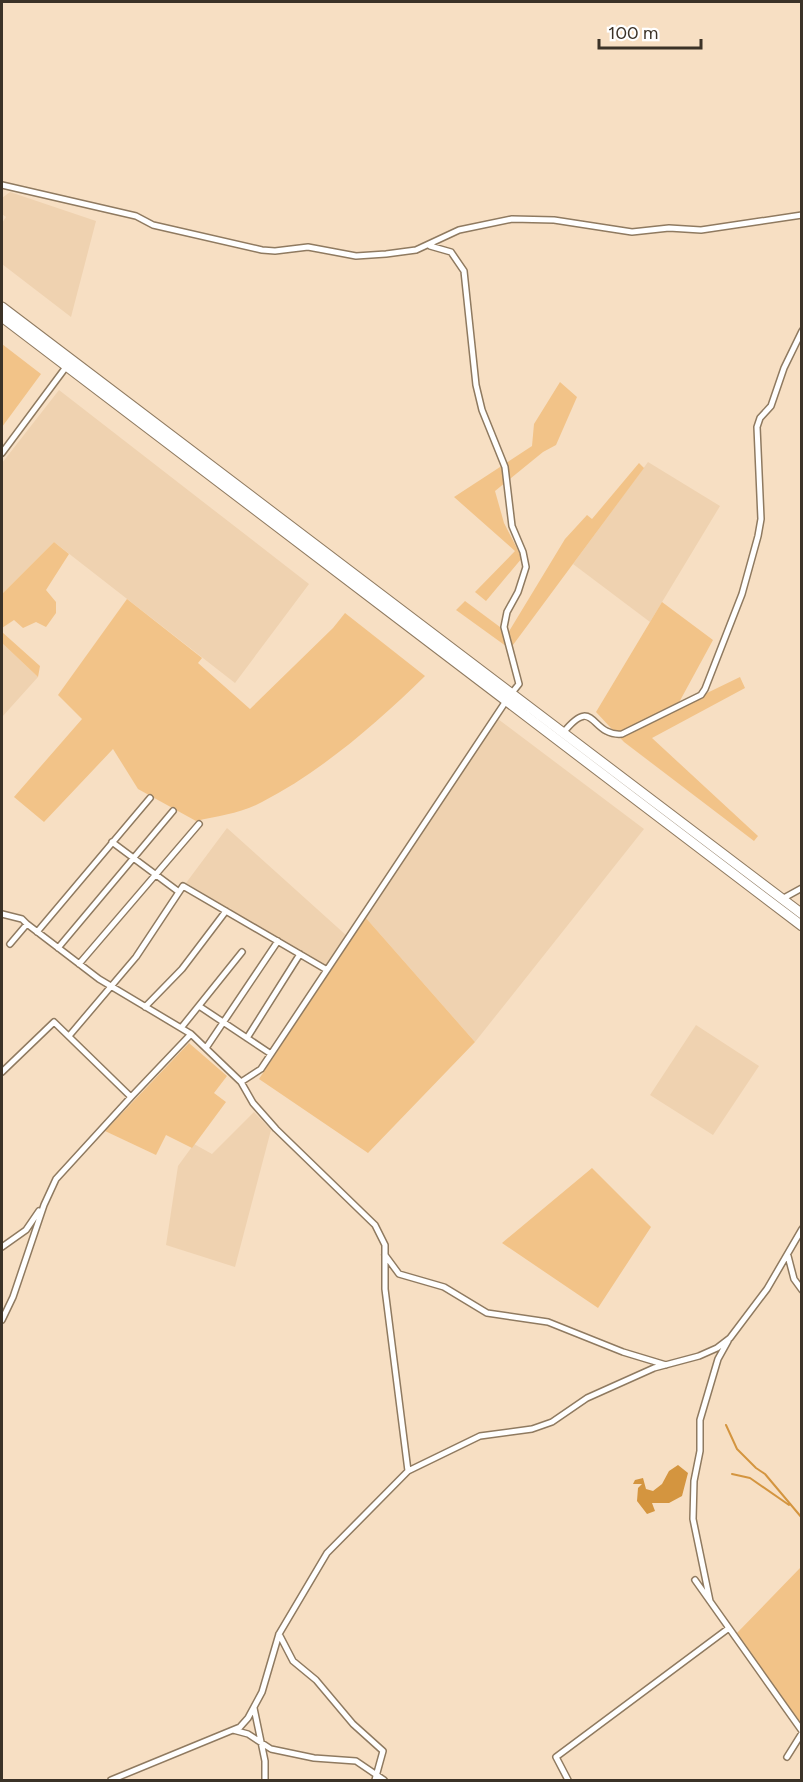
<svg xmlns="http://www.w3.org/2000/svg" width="803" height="1782" font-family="Figtree,sans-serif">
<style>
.built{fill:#efd2b0}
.green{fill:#f2c388}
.water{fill:#d4953f}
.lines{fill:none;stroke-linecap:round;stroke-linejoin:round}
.stream{stroke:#d4953f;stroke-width:2}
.street-casing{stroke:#8f7a60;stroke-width:8}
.highway-casing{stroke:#8f7a60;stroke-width:11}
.street{stroke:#fff;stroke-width:5}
.highway{stroke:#fff;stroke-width:9}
</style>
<rect width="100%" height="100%" fill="#f7dfc3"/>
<!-- built -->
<path class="built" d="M10,192L96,221L71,317L2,264V223L6,217L2,214V198Z
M59,390L309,584L235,683L54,542L2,594V463Z
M648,462L720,506L650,622L573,564Z
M2,643L38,677L2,717Z
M498,719L644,829L475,1042L365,917Z
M227,828L347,936L326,967L186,883Z
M696,1025L759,1066L713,1135L650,1095Z
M254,1112L271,1130L235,1267L166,1245L178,1166L194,1144L212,1154Z"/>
<!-- green -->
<path class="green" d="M2,344L41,374L2,427Z
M560,382L577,397L556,445L543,452L495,491L504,523L522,558L486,601L475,592L515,551L454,497L532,446L534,424Z
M639,463L644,468L510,649L456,610L465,601L508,633L565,539L587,515L592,519Z
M54,542L69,554L46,590L56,602V613L46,627L36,622L23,628L14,620L2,628V594Z
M127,599L202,658L198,663L250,709L333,628L345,613L425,676C377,723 322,771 262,802C242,813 218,816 196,821L138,789L113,749L44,822L14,797L82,719L58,695Z
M662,602L713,640L676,708L740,677L745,688L652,738L758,836L754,841L624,742L596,712Z
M2,632L40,666L38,677L2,643Z
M365,917L475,1042L368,1153L259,1079Z
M189,1043L227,1076L214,1093L226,1102L192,1148L166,1135L156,1155L105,1131Z
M592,1168L651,1227L598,1308L502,1243Z
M801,1567L802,1719L799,1721L736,1634Z"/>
<!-- water -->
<path class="water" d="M678,1465L688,1473L682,1496L669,1503H652L655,1511L647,1514L637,1501L638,1488L642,1484H633L635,1480L643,1478L646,1489L653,1491L662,1484L669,1471Z"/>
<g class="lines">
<!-- stream -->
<path class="stream" d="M726,1425L737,1449L756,1468L765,1474L802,1518
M732,1474L750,1478L789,1505"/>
<!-- street casing -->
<g class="street-casing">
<path id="street" d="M2,185L136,216L153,225L262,250L275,251L308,247L356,256L386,254L416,250L459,230L512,219L554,220L632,232L669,228L701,230L802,215
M430,246L451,252L464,271L476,385L482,410L505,467L512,526L523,552L526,567L518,592L507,612L504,627L519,684L511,694
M2,453L66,367
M563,733C595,693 590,737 622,734L701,695L705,689L742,594L758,536L761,519L757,427L760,418L771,406L784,368L802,331
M112,842L179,892
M782,899L802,888
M2,914L22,919L27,924
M37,932L150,798
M10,944L27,924L99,979L191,1034L241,1082L253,1103L276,1129L375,1225L385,1245V1289L408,1471
M58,948L173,811
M79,964L199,824
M199,1006L271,1054
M145,1007L182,969L226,911
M181,1028L242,952
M69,1036L136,957L183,886L327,970
M247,1038L300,954
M206,1048L278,941
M2,1072L54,1022L131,1097L191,1034
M241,1082L261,1069L506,701
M2,1247L26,1230L39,1211
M385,1255L399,1274L444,1287L487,1313L548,1322L623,1352L666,1365
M788,1256L794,1279L802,1290
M2,1320L13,1297L44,1205L56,1179L131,1097
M695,1580L729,1628
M710,1601L693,1519L694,1481L700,1451V1420L718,1359L728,1341
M279,1634L293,1661L316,1680L353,1724L383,1751L375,1780
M254,1708L265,1761V1780
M233,1730L248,1734L271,1749L314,1758L356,1761L384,1780
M787,1757L802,1733
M111,1780L240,1727L248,1718L262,1692L279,1634L327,1553L408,1471L480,1436L532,1429L552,1422L587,1398L654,1368L699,1356L717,1348L730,1338L767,1289L802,1229
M568,1780L556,1757L729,1628L802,1731"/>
</g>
<!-- highway casing -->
<g class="highway-casing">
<path id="highway" d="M2,307L802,914
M2,317L802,926"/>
</g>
<!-- street -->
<use href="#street" class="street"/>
<!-- highway -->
<use href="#highway" class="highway"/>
</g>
<!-- border -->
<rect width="803" height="1782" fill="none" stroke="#3b3227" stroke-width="6"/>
<!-- scale -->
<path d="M599 39v9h102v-9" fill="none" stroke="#3b3227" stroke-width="3"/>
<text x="608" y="39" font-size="18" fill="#3b3227" stroke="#ffffff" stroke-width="4.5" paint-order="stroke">100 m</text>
</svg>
